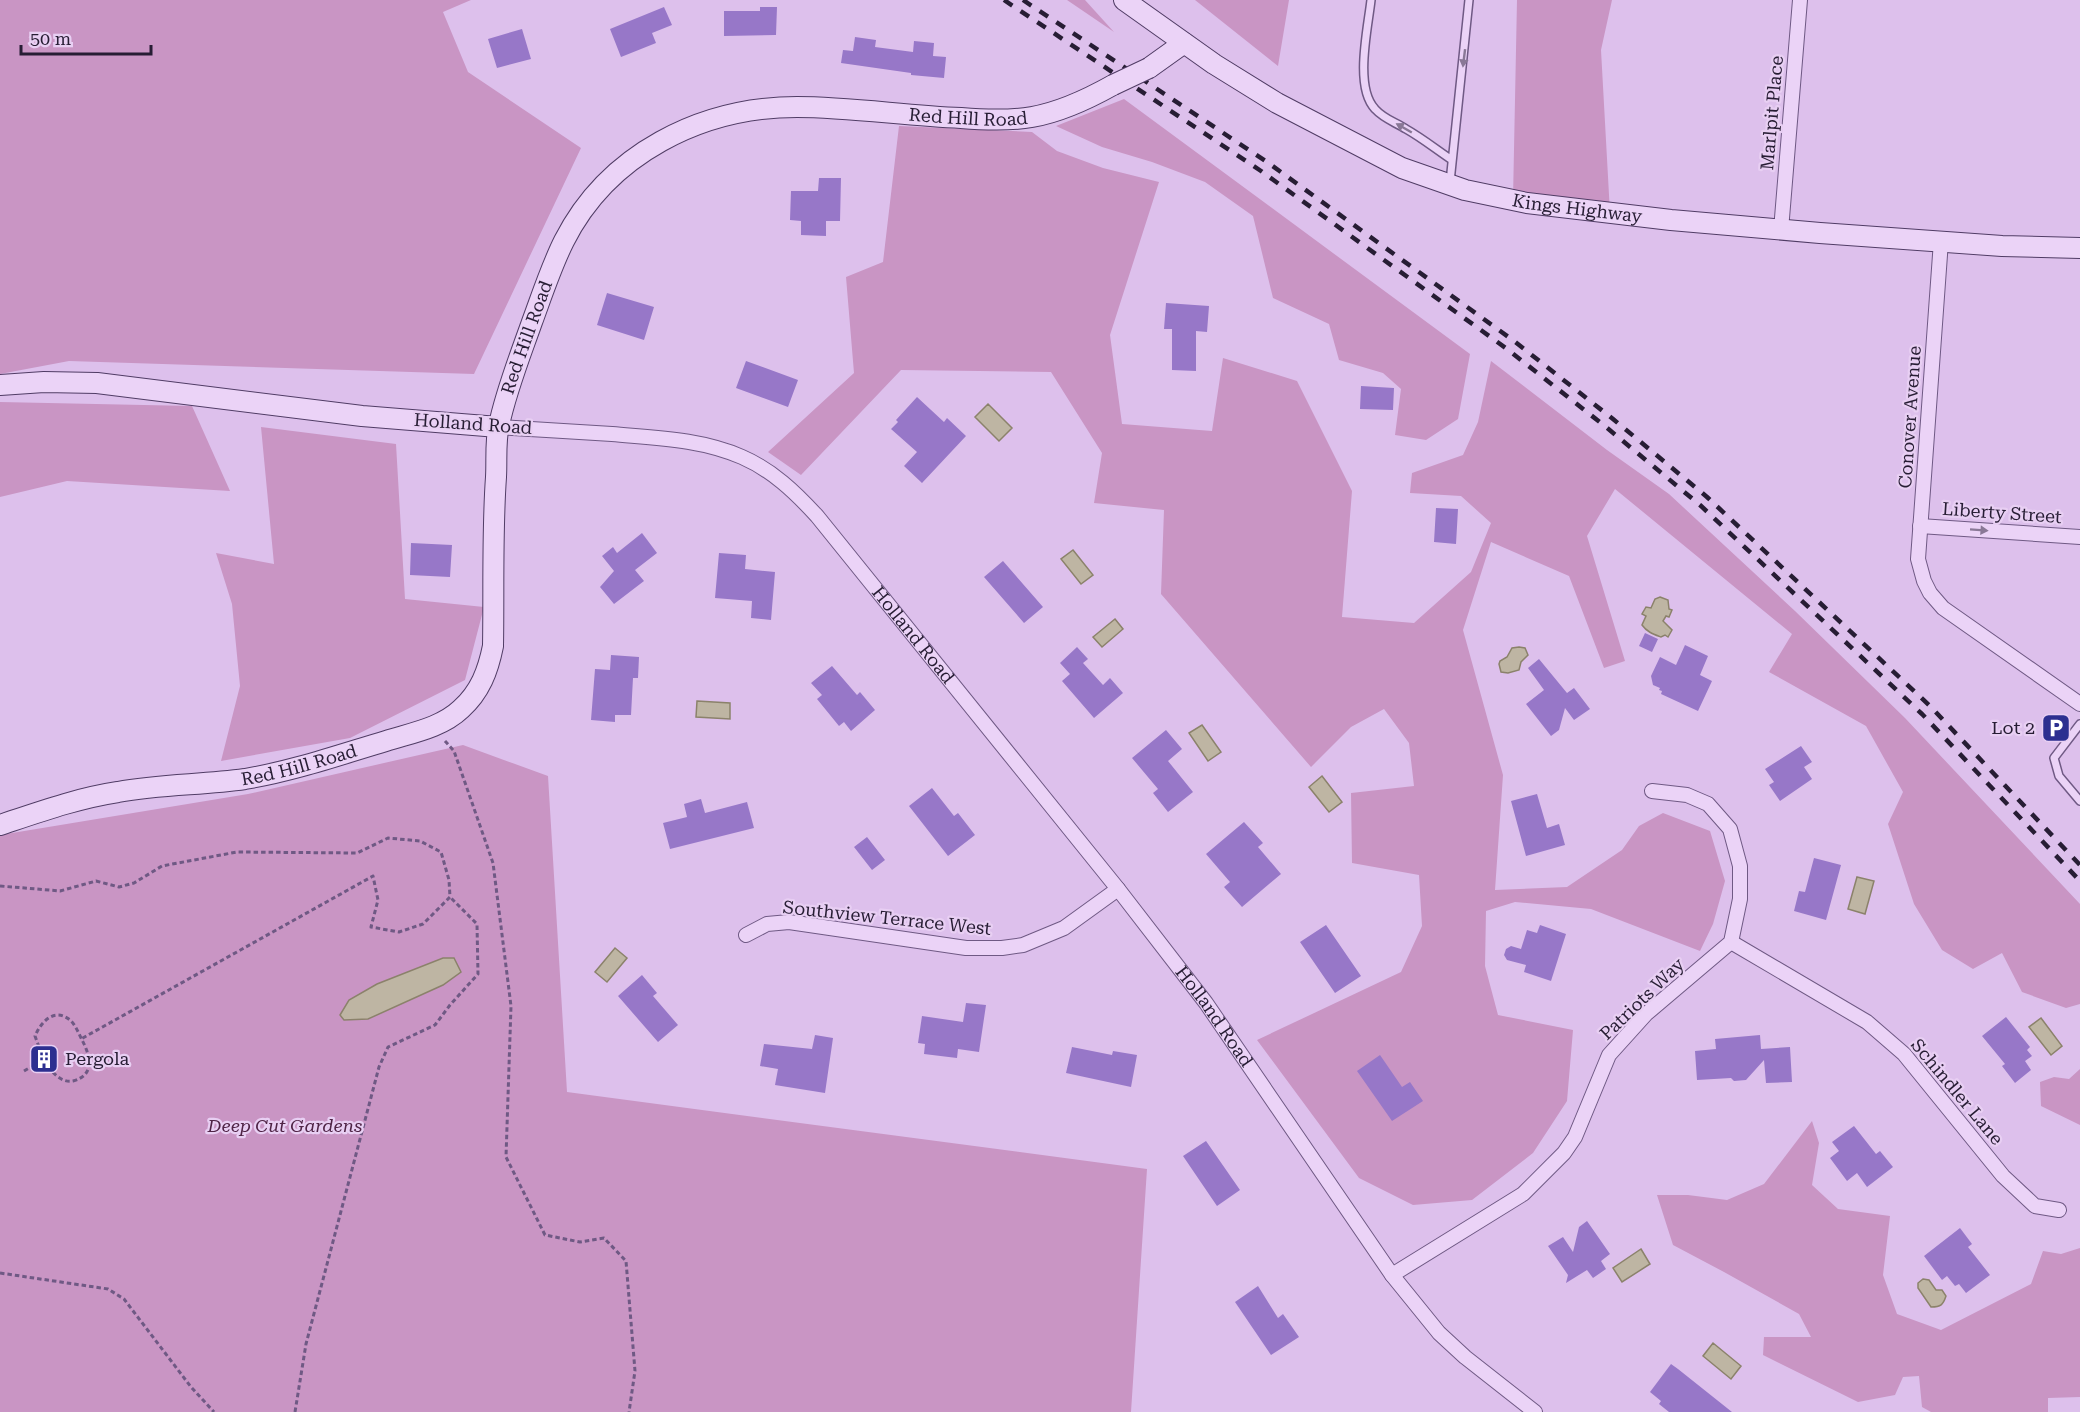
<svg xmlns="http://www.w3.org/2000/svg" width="2080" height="1412" font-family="'Roboto Serif',serif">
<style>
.green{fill:#c995c4}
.water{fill:#beb5a3;stroke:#8b826b;stroke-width:1.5}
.building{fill:#9777c8}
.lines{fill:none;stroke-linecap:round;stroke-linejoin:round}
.lane-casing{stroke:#6f5984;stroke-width:10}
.street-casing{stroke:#6f5984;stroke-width:16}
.secondary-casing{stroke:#503c65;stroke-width:22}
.path{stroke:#6f5984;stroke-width:3;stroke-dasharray:4.5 3;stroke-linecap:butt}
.lane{stroke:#ebd3f7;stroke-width:7}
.street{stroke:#ebd3f7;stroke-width:14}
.secondary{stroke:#ebd3f7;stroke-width:20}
.rail{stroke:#271d34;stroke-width:4.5;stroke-dasharray:10 10;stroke-linecap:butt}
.secondary-bridge-casing{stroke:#503c65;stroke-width:22;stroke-linecap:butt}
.secondary-bridge{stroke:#ebd3f7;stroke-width:20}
.oneway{fill:#897896}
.labels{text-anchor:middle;stroke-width:4.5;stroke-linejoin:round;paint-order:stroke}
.street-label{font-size:18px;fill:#271d34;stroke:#e8cff3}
.poi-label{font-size:18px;fill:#271d34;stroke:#e8cff3;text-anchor:end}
.park-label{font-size:18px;font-style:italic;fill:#4f2446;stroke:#e8cff3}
</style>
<rect width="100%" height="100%" fill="#ddc0ec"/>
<!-- green -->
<path class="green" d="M0,0H471L443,12L468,72L581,148L474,374L69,361L0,374Z
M1067,0H1085L1114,32Z
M1195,0H1289L1278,66Z
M1517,0H1612L1601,50L1610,213L1513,199Z
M1124,99L1470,354L1458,419L1426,440L1395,435L1401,389L1383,373L1339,360L1329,324L1273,298L1253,216L1205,182L1152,162L1102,147L1056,126Z
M899,126L1032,132L1057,151L1103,168L1159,182L1110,335L1122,424L1212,431L1223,358L1297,381L1352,491L1342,617L1414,623L1471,572L1491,523L1461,496L1410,493L1412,473L1463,455L1478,422L1491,361L1607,450L1669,494L1795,611L1905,718L2080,904V1004L2066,1008L2022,992L2002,953L1973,969L1942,950L1914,904L1888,824L1903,792L1866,726L1769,672L1792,634L1615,489L1587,536L1625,661L1604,668L1569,576L1491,542L1463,630L1503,775L1495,890L1567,887L1622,850L1639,826L1663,813L1710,831L1725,881L1713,924L1700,951L1591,909L1515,902L1486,911L1485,966L1498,1015L1573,1030L1567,1101L1533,1153L1472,1200L1413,1205L1359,1178L1257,1040L1401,972L1422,926L1419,875L1352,863L1351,793L1414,786L1409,743L1384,709L1351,727L1311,767L1161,594L1164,510L1094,503L1102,453L1051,372L901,370L801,475L768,452L854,373L846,277L883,262Z
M0,402L192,406L230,491L67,481L0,497Z
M261,427L396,444L405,599L484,607L465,680L350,738L221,761L240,686L232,604L216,553L274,564Z
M463,745L548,776L567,1092L1147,1169L1131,1412H0V835L248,794Z
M2080,1069V1125L2041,1106L2040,1082L2054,1077L2069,1079Z
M1812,1121L1819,1143L1812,1185L1838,1209L1890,1216L1883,1275L1897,1314L1941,1330L2031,1284L2043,1251L2061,1254L2080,1248V1397L2048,1398V1412H1931L1922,1407L1919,1376L1903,1377L1895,1395L1858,1402L1763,1355L1764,1337H1811L1799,1314L1724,1272L1673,1245L1657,1195H1688L1727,1200L1764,1184Z"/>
<!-- water -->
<path class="water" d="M988,404L1012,428L999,441L975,417Z
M1073,550L1093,575L1081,584L1061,559Z
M1660,597L1668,600L1669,609L1672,610L1669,617L1666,616L1663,621L1672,630L1668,637L1665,635L1661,637C1653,634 1647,632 1642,625L1646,616L1642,614L1646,607L1651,608L1655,599Z
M1115,619L1123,629L1102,647L1093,637Z
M1519,647L1525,648L1528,655L1521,662L1519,670L1508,673L1501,672L1499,664L1500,661L1507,657L1512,648Z
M697,701L730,703V719L696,717Z
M1202,725L1221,752L1208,761L1189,733Z
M1322,776L1342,802L1329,812L1309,787Z
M1857,877L1874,881L1865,914L1848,909Z
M615,948L627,958L607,982L595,972Z
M443,958H454L461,972L443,985L368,1019L344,1020L340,1015L349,1000L377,984Z
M2041,1018L2062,1046L2051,1055L2029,1027Z
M1641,1249L1650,1264L1622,1282L1613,1268Z
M1923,1279L1929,1280L1936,1290H1942L1946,1296C1943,1305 1941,1307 1931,1307L1918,1288V1283Z
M1713,1343L1741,1366L1731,1379L1703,1356Z"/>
<!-- building -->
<path class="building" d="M664,7L672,25L652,33L656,43L621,57L610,29Z
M760,7H777L776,35L724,36V11H760Z
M522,29L531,59L497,68L488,39Z
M855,37L876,40L875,47L913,52L914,41L934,43L933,56L946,57L944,78L911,75V73L841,63L843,50L853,51Z
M819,178H841L840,221H826V236L801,235V221L790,220L791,191H818Z
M607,293L654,307L644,340L597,325Z
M1166,303L1209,306L1207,332L1196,331V371L1172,370V329H1164Z
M746,361L798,380L788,407L736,388Z
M1361,386L1394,388L1393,410L1360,409Z
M917,397L944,422L947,418L966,436L922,483L904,466L917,452L891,429L898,422L896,420Z
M1436,508L1458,509L1456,544L1434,542Z
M642,533L657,553L635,570L644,581L614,604L600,587L614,571L602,556L613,547L617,553Z
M411,543L452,545L450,577L410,575Z
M719,553L746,555L745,569L775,572L771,620L751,618L752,601L715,598Z
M1003,561L1043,607L1024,623L984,577Z
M1645,633L1658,639L1652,652L1639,646Z
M1685,645L1708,656L1700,675L1712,681L1698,711L1661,694L1662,691L1659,690L1660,688L1653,685L1651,676L1660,657L1676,665Z
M1077,647L1088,659L1083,663L1103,685L1110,678L1123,693L1094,718L1062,681L1070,674L1060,663Z
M611,655L639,657L638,678H633L631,715H615V722L591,720L595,669L610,670Z
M1539,659L1567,693L1574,688L1590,709L1574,720L1565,708L1559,730L1551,736L1526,704L1544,690L1528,668Z
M832,666L857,695L860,692L875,710L851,731L844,722L839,726L817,699L822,695L811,683Z
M1166,730L1182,749L1168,761L1193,792L1168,812L1153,793L1158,789L1132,758Z
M1801,746L1812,762L1804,767L1812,779L1780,801L1769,785L1774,782L1765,769Z
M932,788L954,816L958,813L975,835L948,856L909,806Z
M1537,794L1547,828L1559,824L1565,845L1526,856L1511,801Z
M701,799L705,813L747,802L754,828L670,849L663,823L687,817L684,804Z
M1244,822L1263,843L1258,847L1281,874L1242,907L1224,887L1230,882L1206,854Z
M867,837L885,860L872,870L854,847Z
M1814,858L1841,865L1826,920L1794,911L1799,891L1805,892Z
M1326,925L1361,976L1335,993L1300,942Z
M1540,925L1566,934L1551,981L1524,972L1526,965L1507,960L1504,955L1506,949L1511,946L1521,949L1527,930L1537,933Z
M642,975L657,993L653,996L678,1025L658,1042L618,996Z
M966,1003L986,1005L979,1052L958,1049L957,1058L924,1054L925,1044L918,1043L922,1016L963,1022Z
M2006,1017L2030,1047L2027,1050L2032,1056L2025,1061L2031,1070L2015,1083L2002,1066L2005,1064L1982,1036Z
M815,1035L833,1038L825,1093L775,1085L778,1069L760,1066L764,1044L812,1049Z
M1760,1035L1761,1049L1790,1047L1792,1082L1766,1083L1764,1060L1746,1080L1734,1081L1731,1078L1697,1080L1695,1051L1716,1049L1715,1039Z
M32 1058a12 12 0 1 1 24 0a12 12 0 1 1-24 0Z
M1072,1047L1112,1055L1113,1051L1137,1055L1131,1087L1066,1073Z
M1380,1055L1402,1087L1410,1082L1423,1101L1392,1121L1357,1071Z
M1854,1126L1876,1154L1880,1151L1893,1167L1867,1187L1857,1173L1847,1181L1830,1158L1839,1151L1832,1142Z
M1206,1141L1240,1190L1217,1206L1183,1156Z
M1587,1221L1610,1254L1601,1261L1606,1269L1593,1278L1587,1270L1566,1283L1568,1275L1548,1246L1563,1237L1573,1252L1579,1227Z
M1960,1228L1972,1244L1968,1247L1990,1275L1966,1293L1959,1284L1955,1286L1947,1276L1942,1280L1924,1256Z
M1258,1286L1278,1318L1283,1314L1299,1337L1271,1355L1235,1302Z
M1671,1364L1678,1369L1732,1412H1669L1659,1404L1661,1401L1650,1392Z"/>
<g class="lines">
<!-- lane casing -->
<g class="lane-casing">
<path id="lane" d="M1371,0C1368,28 1354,87 1375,109C1384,119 1395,122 1406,129C1422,138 1437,150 1452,160
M1450,182L1469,0
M2080,724L2054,758L2059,776L2080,801"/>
</g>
<!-- street casing -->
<g class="street-casing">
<g id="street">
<path d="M1781,230L1800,0"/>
<path d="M1941,241L1918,559L1924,581L1930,593L1943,608L2080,704"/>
<path id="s1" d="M498,427C536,429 574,432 612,434C656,438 701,439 742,457C772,470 795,492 817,516L1118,889L1206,1003L1392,1275L1439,1333L1465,1357L1535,1412"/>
<path d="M1920,526L2080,537"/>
<path d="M746,935L767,924L789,922L966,948H1002L1023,945L1064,928L1118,889"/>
<path d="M1731,942L1867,1022L1904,1054L2003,1176L2035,1206L2059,1210"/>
<path d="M1392,1275L1523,1194L1564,1153L1575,1137L1609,1055L1646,1014L1731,942L1740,899V866L1730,829L1708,804L1687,795L1652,791"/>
</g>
</g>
<!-- secondary casing -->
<g class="secondary-casing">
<g id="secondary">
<path id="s2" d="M1124,0L1214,64L1277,103L1402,168L1465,190L1527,203L1671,220L1820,233L2002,246L2080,248"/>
<path d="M1149,68L1184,43"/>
<path d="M0,385L44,382L97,383L362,416L498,427"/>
<path id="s3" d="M0,825C39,812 78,798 118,792C160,784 203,785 245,779C293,771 339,755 386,741C411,733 441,728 461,709C480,692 488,671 493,646C494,590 492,533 496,477C497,460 495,441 499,425C506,391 520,356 532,322C542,295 551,267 564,241C608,154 701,107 797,107C851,107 906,116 961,118C985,120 1009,121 1032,117C1061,112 1088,99 1113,85"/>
</g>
</g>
<!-- path -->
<path class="path" d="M445,741L454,751L493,863L511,1006L506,1157L545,1235L580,1242L604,1238L626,1261L635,1371L629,1412
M0,886L60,891L96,881L119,887L134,883L162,866L237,852L357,853L388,838L420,841L441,852L449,880L450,897L423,924L399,932L371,927L378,900L373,876L81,1039
M39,1047L35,1036C41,1022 54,1007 70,1020C75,1024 79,1034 82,1040C90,1055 96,1075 73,1081C63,1083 55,1075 49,1068
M24,1071L34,1065
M0,1273L108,1289L124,1299L191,1387L214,1412
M295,1412L306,1344L379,1067L388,1047L435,1025L450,1005L478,974L477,924L450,897"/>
<!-- lane -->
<use href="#lane" class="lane"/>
<!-- street -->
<use href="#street" class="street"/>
<!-- secondary -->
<use href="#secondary" class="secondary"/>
<!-- rail -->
<path class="rail" d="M1004,0L1261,171L1507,349L1606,427L1700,505L1922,714L2080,881
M1023,0L1267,162L1514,341L1613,419L1707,497L1930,706L2080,865"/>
<!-- secondary-bridge casing -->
<g class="secondary-bridge-casing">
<path id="secondary-bridge" d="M1113,85L1149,68"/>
</g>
<!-- secondary-bridge -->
<use href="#secondary-bridge" class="secondary-bridge"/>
</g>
<!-- one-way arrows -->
<defs><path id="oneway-solid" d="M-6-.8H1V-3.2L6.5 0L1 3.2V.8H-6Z" transform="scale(1.5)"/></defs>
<g class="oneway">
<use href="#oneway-solid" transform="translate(1464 58) rotate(97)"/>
<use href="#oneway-solid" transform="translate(1404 128) rotate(-150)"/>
<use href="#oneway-solid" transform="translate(1979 530) rotate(4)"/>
</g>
<!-- icons -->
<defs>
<g id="parking-square" transform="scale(1.5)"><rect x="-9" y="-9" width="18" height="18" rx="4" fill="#2c2f90" stroke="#e8cff3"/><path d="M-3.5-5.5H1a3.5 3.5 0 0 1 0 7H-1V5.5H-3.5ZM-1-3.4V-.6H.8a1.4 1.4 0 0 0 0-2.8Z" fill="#fff"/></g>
<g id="building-square" transform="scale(1.5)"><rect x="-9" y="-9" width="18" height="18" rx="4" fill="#2c2f90" stroke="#e8cff3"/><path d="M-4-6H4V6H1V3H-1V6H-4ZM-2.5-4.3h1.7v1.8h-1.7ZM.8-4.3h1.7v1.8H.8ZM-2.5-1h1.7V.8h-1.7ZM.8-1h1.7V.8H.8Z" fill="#fff"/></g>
</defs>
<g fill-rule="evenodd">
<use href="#parking-square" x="2056" y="728"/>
<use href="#building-square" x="44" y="1059"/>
</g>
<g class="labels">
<!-- street labels -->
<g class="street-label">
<text transform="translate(1772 113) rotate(-85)" y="6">Marlpit Place</text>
<text dy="6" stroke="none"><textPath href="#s3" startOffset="1422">Red Hill Road</textPath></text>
<text dy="6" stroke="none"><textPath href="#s2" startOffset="506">Kings Highway</textPath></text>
<text dy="6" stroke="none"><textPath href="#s3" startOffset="864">Red Hill Road</textPath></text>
<text transform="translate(1910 417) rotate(-86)" y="6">Conover Avenue</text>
<text transform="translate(473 424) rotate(4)" y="6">Holland Road</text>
<text transform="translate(2002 513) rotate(4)" y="6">Liberty Street</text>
<text dy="6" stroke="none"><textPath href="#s1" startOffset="496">Holland Road</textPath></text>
<text dy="6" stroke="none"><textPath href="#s3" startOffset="306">Red Hill Road</textPath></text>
<text transform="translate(887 918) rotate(6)" y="6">Southview Terrace West</text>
<text transform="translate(1642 999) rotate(-44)" y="6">Patriots Way</text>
<text dy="6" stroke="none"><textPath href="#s1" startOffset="982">Holland Road</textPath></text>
<text transform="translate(1957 1092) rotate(50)" y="6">Schindler Lane</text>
</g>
<!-- poi labels -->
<g class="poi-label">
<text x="2035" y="734">Lot 2</text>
<text x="65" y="1065" text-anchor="start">Pergola</text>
</g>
<!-- park labels -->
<g class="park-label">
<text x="285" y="1132">Deep Cut Gardens</text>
</g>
</g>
<!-- scale -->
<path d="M21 45v9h130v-9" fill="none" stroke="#271d34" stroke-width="3"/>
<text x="30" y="45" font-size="18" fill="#271d34" stroke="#e8cff3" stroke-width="4.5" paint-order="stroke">50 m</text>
</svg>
